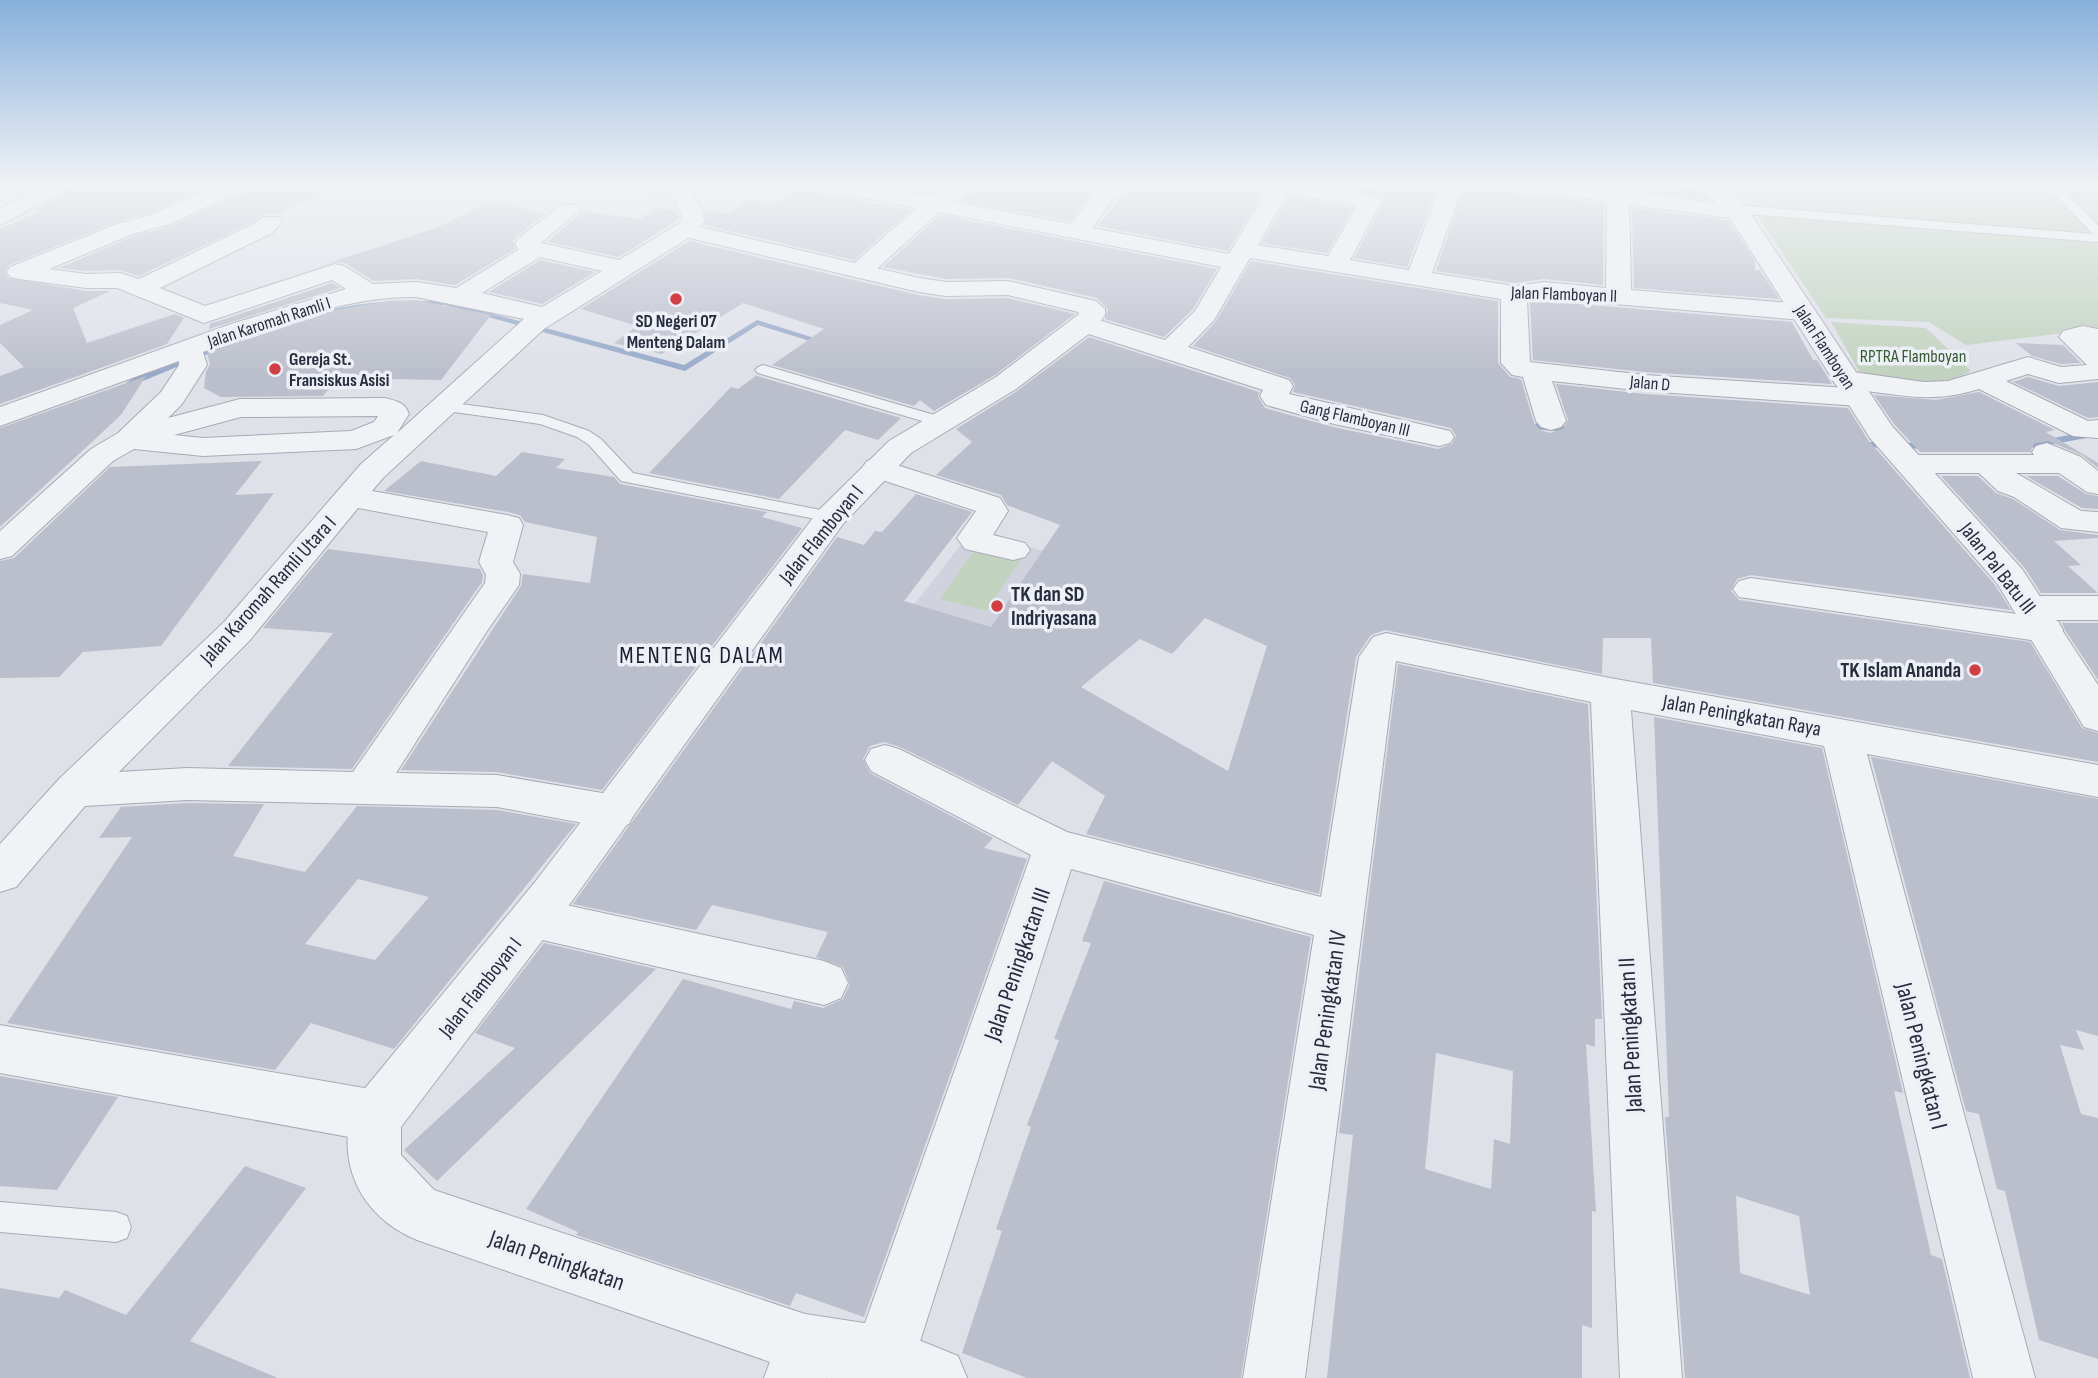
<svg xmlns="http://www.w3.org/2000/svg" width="2098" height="1378" font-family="'Sofia Sans Condensed',sans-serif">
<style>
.built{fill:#d0d3dd}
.green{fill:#c1d2bf}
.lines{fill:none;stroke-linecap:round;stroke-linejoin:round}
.stream{fill:#97aac9;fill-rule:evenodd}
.building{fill:#bbbfcb;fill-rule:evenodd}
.service-casing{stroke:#a7abb5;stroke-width:2}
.minor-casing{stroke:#a7abb5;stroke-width:2}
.tertiary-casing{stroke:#a7abb5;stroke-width:2}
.service{fill:#f1f2f6;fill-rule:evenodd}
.minor{fill:#f1f2f6;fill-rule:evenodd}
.tertiary{fill:#f1f2f6;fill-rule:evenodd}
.poi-dot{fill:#d23e42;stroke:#edf0f6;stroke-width:2.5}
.labels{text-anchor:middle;stroke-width:7;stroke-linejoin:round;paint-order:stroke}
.far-street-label{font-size:18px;fill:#272d3f;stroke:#edf0f6}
.far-poi-label{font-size:18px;font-weight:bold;fill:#272d3f;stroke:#edf0f6}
.far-park-label{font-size:18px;fill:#365b33;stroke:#edf0f6}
.street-label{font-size:21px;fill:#272d3f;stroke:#edf0f6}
.poi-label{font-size:21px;font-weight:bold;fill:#272d3f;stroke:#edf0f6;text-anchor:start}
.quarter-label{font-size:24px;letter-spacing:2px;fill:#191e30;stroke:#edf0f6}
.near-street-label{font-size:24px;fill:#272d3f;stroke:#edf0f6}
</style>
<rect width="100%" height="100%" fill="#dee1e8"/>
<!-- built -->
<path class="built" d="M971,532L1105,567L1029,689L883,644Z"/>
<!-- green -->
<path class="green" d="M1732,182H2098V329L1966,345L1929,322L1826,318L1739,188Z
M1831,322L1926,328L1971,371L1937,388L1863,378Z
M978,545L1023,556L986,611L940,599Z"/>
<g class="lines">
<!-- stream -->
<path class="stream" d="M395,301L399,303L398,305C374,308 351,308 328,314C260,330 197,359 133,385L126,383C140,372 162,367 179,360C249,331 319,305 395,301Z
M414,301H444L684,365L757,320L830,343L823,345L758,325L685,371L444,305H417L413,303Z
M1523,423L1578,427L1583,430L1578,433L1520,428V424Z
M2098,430V436L2019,450L2014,447L2019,444Z
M1858,442L1931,443L1936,446L1931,449L1855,447V443Z"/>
</g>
<!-- building -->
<path class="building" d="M84,182H218L153,212L116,222L9,265L5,271L8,278L86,291H110L73,308L87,343L175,314L184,318L167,344L0,404V376L24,367L0,343V325L33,310L0,303V229L39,212L33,211Z
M255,182H346L275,214L261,215L255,221L139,276L120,270L86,271L59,268L134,236L171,226L250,189Z
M867,182H952L930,194Z
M985,182H1103L1093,190L1070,221L961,201Z
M1134,182H1269L1228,251L1097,226Z
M1308,182H1338L1375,187L1377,182H1439L1407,267L1354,258L1383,203L1380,196Z
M1466,182H1491L1497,190L1604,204L1603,285L1544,279L1514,283L1436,271Z
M1574,182H1645L1701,188L1710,200Z
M798,189L844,198L911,210L854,260L704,225L706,212L729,213L749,200L773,205Z
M1288,197L1353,208L1327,253L1262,243Z
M493,201L545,214L517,236L513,241L515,249L455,285L416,279L374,281L345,263L334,262L323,265L438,227Z
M1632,208L1728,220L1755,261V270H1760L1779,299L1634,288Z
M652,209L677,210L679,219L619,257L547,242L582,212L642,219Z
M940,215L1217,269L1193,309L1164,337L1105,319L1108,309L1097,298L1009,278L946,279L883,267Z
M689,241L918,295L946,299L1008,298L1075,314L995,375L934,411L920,400L914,406L772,365L824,329L743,303L662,354L614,343L637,326L581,309Z
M540,260L595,272L542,304L489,292Z
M1251,261L1498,301V363L1510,377L1521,379L1534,423L1540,430L1550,433L1563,429L1568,420L1556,384L1645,394L1848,408L1868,440L1995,585L2011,610L1751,575L1737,579L1731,591L1739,600L2030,642L2082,728L2098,733V762L1653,683L1651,638H1603L1602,674L1385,630L1371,635L1356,657L1319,894L1086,834L1105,796L1052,761L1018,805L900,747L884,742L870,746L863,759L870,773L993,838L984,848L1027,859L864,1317L796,1293L790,1306L576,1235L578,1232L526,1209L683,979L791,1009L794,1001L823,1008L843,999L850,984L843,967L816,957L828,932L712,905L696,930L573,904L837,537L864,545L875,531L882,532L916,494L972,512L904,601L991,627L1060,525L1007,505L1001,495L936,475L972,442L956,429L1017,391L1089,337L1259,392L1258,397L1265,408L1333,427L1438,449L1452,444L1456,436L1451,428L1293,392L1295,385L1290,378L1193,346L1216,321ZM1205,618L1267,646L1228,771L1081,687L1140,639L1172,654Z
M332,283L340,288L209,329L210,324Z
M416,300L491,315L441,380L338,378L323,396L221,397L204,388L206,372L210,364L207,353L335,310L389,301Z
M1544,301L1792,322L1813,360H1817L1832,384L1645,372L1533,360L1530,302Z
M2016,343L2063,345L2081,363L2061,364L2032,356Z
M757,375V376L901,418L878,440L845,430L779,499L649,473L731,387L738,389Z
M146,376L121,415L0,527V428Z
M2028,377L2059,386L2098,382V417L2088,418L2013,382Z
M1979,392L2055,430L2046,432L2098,463V468L2082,455L2048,441L2035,443L2030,452H1920L1894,424L1874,395L1936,400Z
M522,452L565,459L556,468L614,477L620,484L767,512L762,517L802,528L602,790L497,772L401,770L521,586L523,574L590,583L597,537L525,522L520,515L508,512L384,491L421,461L496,476Z
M262,461L235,495L274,493L161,646L83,652L59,677L0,678V561L14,558L110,467Z
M1941,476H1978L1996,493L2013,499L2060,530L2098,535V538L2054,541L2081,565L2068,566L2098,593H2041L2024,567Z
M2026,476H2058L2086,494L2098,496V509L2082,508Z
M328,549L480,569L483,576L482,582L352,769L228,766L333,633L263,628Z
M2062,623H2098V680L2065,630Z
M1398,664L1588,704L1602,1019H1595V1047L1586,1044L1596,1212L1592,1211V1328L1582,1325V1378H1327L1353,1135L1339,1133ZM1436,1053L1513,1071L1510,1144L1494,1139L1491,1189L1425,1169Z
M1654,717L1822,748L1903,1093L1894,1091L1931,1255L1942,1259L1970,1378H1685L1665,1117H1669ZM1736,1196L1799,1216L1810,1295L1740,1273Z
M1871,757L2098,799V1036L2076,1030L2084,1050L2060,1045L2081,1114L2098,1118V1359L2039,1340L2005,1191L1997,1189L1979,1114L1966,1111Z
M187,803L264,804L233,856L305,872L357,806L497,810L576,824L394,1049L311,1023L275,1070L7,1023L132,837L99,838L121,807ZM358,879L429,897L375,960L305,944Z
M1104,881L1311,937L1241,1378H1027L962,1353L1002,1231L996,1229L1031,1127L1027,1125L1059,1040L1054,1039L1091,943L1082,941Z
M544,943L656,969L437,1181L404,1150L515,1048L475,1033Z
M0,1076L118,1097L57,1190L0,1186Z
M245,1166L306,1188L190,1341L278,1378H0V1288L59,1298L65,1290L126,1315Z"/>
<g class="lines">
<!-- service casing -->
<g class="service-casing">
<path id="service" d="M2042,182H2055L2098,225V242L1746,214L1738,216L1732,212L1746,206L2093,234Z
M763,365L948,419L950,422L942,427L936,425L758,373L755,370L758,367Z
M445,402L543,415L589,431L601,439L633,473L831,512L840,517L831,522L621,481L589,445L577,437L540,424L439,410L437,407L439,404Z
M0,1202L116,1212L127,1216L131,1227L127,1238L116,1242L0,1232Z"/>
</g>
<!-- minor casing -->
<g class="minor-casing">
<path id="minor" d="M48,182H75L72,187L0,225V209Z
M224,182H252L249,187L170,224L133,234L49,269L86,274L120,273L139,279L256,223L263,217H279L282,222L272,233L160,288L205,306L335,264L344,266L373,284L416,282L456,288L518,250L515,243L519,238L561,205H577L580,210L541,243L619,260L677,225H693L696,230L693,235L544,329L383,478L372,491L507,515L519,518L523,525L513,562L520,574L519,585L487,631L396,773L497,775L614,795L629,800L635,812L629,824L614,829L497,807L187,800L85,806L16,887L0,892V844L59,779L224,622L361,464L394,435L356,449L203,456L134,449L113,461L12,556L0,559V531L91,449L118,433L161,392L179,365V361L0,426V407L231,324L346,289L332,280L204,323L117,288H86L19,279L10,277L7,272L10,267L117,224L154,214ZM540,257L602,271L542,307L482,293ZM416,297L524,319L397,433L409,414C405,402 396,401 385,398L240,399L168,418L182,404L207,365L203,352C271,327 342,296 416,297ZM378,416L374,422L351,431L203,438L174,435L241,417ZM358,508L488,532L479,562L486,575L485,583L353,772L187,768L119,772L250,640Z
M624,182H682L688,187L685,192C668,196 644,191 627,187Z
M803,182H848L930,197L957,182H983L954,202L1071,224L1095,192L1107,182H1131L1111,202L1092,228L1229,254L1272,182H1294L1378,197L1381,202L1350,260L1409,270L1442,182H1464L1432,273L1514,286L1544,282L1606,288L1607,197L1610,192H1626L1629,197L1631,290L1803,304L1812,307L1816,312L1812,317L1803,320L1544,298L1527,300L1530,362L1645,375L1848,388L1836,385L1832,379L1836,373L1846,371L1924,382L1948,381L2028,357L2061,367L2087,365L2059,337L2063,331L2083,326L2098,329V379L2059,383L2028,374L2006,381L2088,421L2098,420V438L2073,436L1979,389C1937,402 1910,397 1867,391L1872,397L1868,403L1858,406L1645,391L1552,381L1566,421L1561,427L1551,430L1541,427L1536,421L1523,377L1512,375L1501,363V299L1250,258L1214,320L1188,347L1289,380L1293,386L1289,394L1450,431L1454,437L1450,443L1439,446L1334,424L1266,405L1260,396L1263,390L1076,330L1072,324L1076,318L1085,316L1165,340L1195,311L1221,267L939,212L869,276L860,278L851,276L848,271L851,266L917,208L814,188L806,187ZM1287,194L1357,206L1328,256L1258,245Z
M1700,182H1723L1749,212L1746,217C1726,222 1711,197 1700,182Z
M2047,443L2081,457L2098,471V494L2087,492L2059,473H2016L2081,511L2098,512V532L2061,528L2014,497L1998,491L1979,473H1912L1901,471L1897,464L1901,457L1912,455H2034L2032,452L2036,446Z
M878,459L1000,498L1008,511L993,535L1025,543L1030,550L1025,557L1013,560L965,549L957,538L976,511L867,475L862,468L867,461Z
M1751,578L2017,614L2013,608L2018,600L2031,596H2098V620H2052L2058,621L2063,630L2058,639L2045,642L1739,597L1733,589L1739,581Z
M1386,633L1610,678L2098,765V797L1867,754L2035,1378H1973L1824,746L1631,710L1682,1378H1620L1591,702L1396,661L1305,1378H1243L1314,935L1071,869L915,1357L906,1378H862L853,1357L1031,855L871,771L865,760L871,749L885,745L899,749L1067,832L1321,897L1359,657L1373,637Z
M534,898L824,961L841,968L848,983L841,998L824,1005L534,938L518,932L511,918L518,904Z
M0,1025L376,1090L395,1098L402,1116L395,1134L376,1142L0,1073Z
M805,1314L826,1323L835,1344L826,1378H764L784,1323Z"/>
</g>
<!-- tertiary casing -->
<g class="tertiary-casing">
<path id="tertiary" d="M670,182H692L688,187L703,212L704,221L700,227L919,278L946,282L1008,281L1096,301L1105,309V315L1094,330L1016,389L911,453L843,524L567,908L401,1127V1155L434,1190L805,1314L884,1326L958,1356L967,1378H827L805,1374L417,1240C358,1216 332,1157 357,1098L535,882L819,510L889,441L996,377L1079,314L1078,312L1008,295L946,296L919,292L677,235L674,230L682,220L681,212L666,187Z
M1494,182H1554L1746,207L1892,426L2022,569L2098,685V731L2084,727L1997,583L1870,438L1730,218L1505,188L1497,187Z"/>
</g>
<!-- service -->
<use href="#service" class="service"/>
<!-- minor -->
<use href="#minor" class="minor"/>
<!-- tertiary -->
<use href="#tertiary" class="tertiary"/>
</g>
<!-- sky -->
<linearGradient id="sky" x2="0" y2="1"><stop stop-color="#87b0dc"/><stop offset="0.49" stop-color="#f0f2f5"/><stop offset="1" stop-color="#f0f2f5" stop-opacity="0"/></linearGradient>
<rect width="2098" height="375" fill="url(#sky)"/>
<!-- markers -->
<g class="poi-dot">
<circle cx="676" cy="299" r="7"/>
<circle cx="275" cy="369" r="7"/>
<circle cx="997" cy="606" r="7"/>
<circle cx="1975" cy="670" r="7"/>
</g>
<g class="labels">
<!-- far-street labels -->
<g class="far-street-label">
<text transform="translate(1564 294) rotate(2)" y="6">Jalan Flamboyan II</text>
<text transform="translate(269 322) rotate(-18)" y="6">Jalan Karomah Ramli I</text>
<text transform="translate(1825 347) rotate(57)" y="6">Jalan Flamboyan</text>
<text transform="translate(1650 383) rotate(5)" y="6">Jalan D</text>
<text transform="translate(1355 418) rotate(13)" y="6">Gang Flamboyan III</text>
</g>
<!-- far-poi labels -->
<g class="far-poi-label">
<text x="676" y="327">SD Negeri 07<tspan x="676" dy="21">Menteng Dalam</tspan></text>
<text x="289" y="365" text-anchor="start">Gereja St.<tspan x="289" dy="21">Fransiskus Asisi</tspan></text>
</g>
<!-- far-park labels -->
<g class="far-park-label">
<text x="1913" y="362">RPTRA Flamboyan</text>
</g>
<!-- street labels -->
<g class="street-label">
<text transform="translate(821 534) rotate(-51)" y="7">Jalan Flamboyan I</text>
<text transform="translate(1998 568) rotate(52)" y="7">Jalan Pal Batu III</text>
<text transform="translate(268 590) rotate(-48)" y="7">Jalan Karomah Ramli Utara I</text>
<text transform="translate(1742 715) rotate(10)" y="7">Jalan Peningkatan Raya</text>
<text transform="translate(480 987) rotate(-52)" y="7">Jalan Flamboyan I</text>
</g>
<!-- poi labels -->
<g class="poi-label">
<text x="1011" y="601">TK dan SD<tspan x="1011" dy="24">Indriyasana</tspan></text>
<text x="1961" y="677" text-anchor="end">TK Islam Ananda</text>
</g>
<!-- quarter labels -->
<g class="quarter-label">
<text x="702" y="663">MENTENG DALAM</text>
</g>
<!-- near-street labels -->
<g class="near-street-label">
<text transform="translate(1017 964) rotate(-71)" y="8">Jalan Peningkatan III</text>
<text transform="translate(1327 1010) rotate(-82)" y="8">Jalan Peningkatan IV</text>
<text transform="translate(1630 1035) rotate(-93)" y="8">Jalan Peningkatan II</text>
<text transform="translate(1922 1056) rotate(76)" y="8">Jalan Peningkatan I</text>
<text transform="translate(557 1260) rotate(19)" y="8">Jalan Peningkatan</text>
</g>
</g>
</svg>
